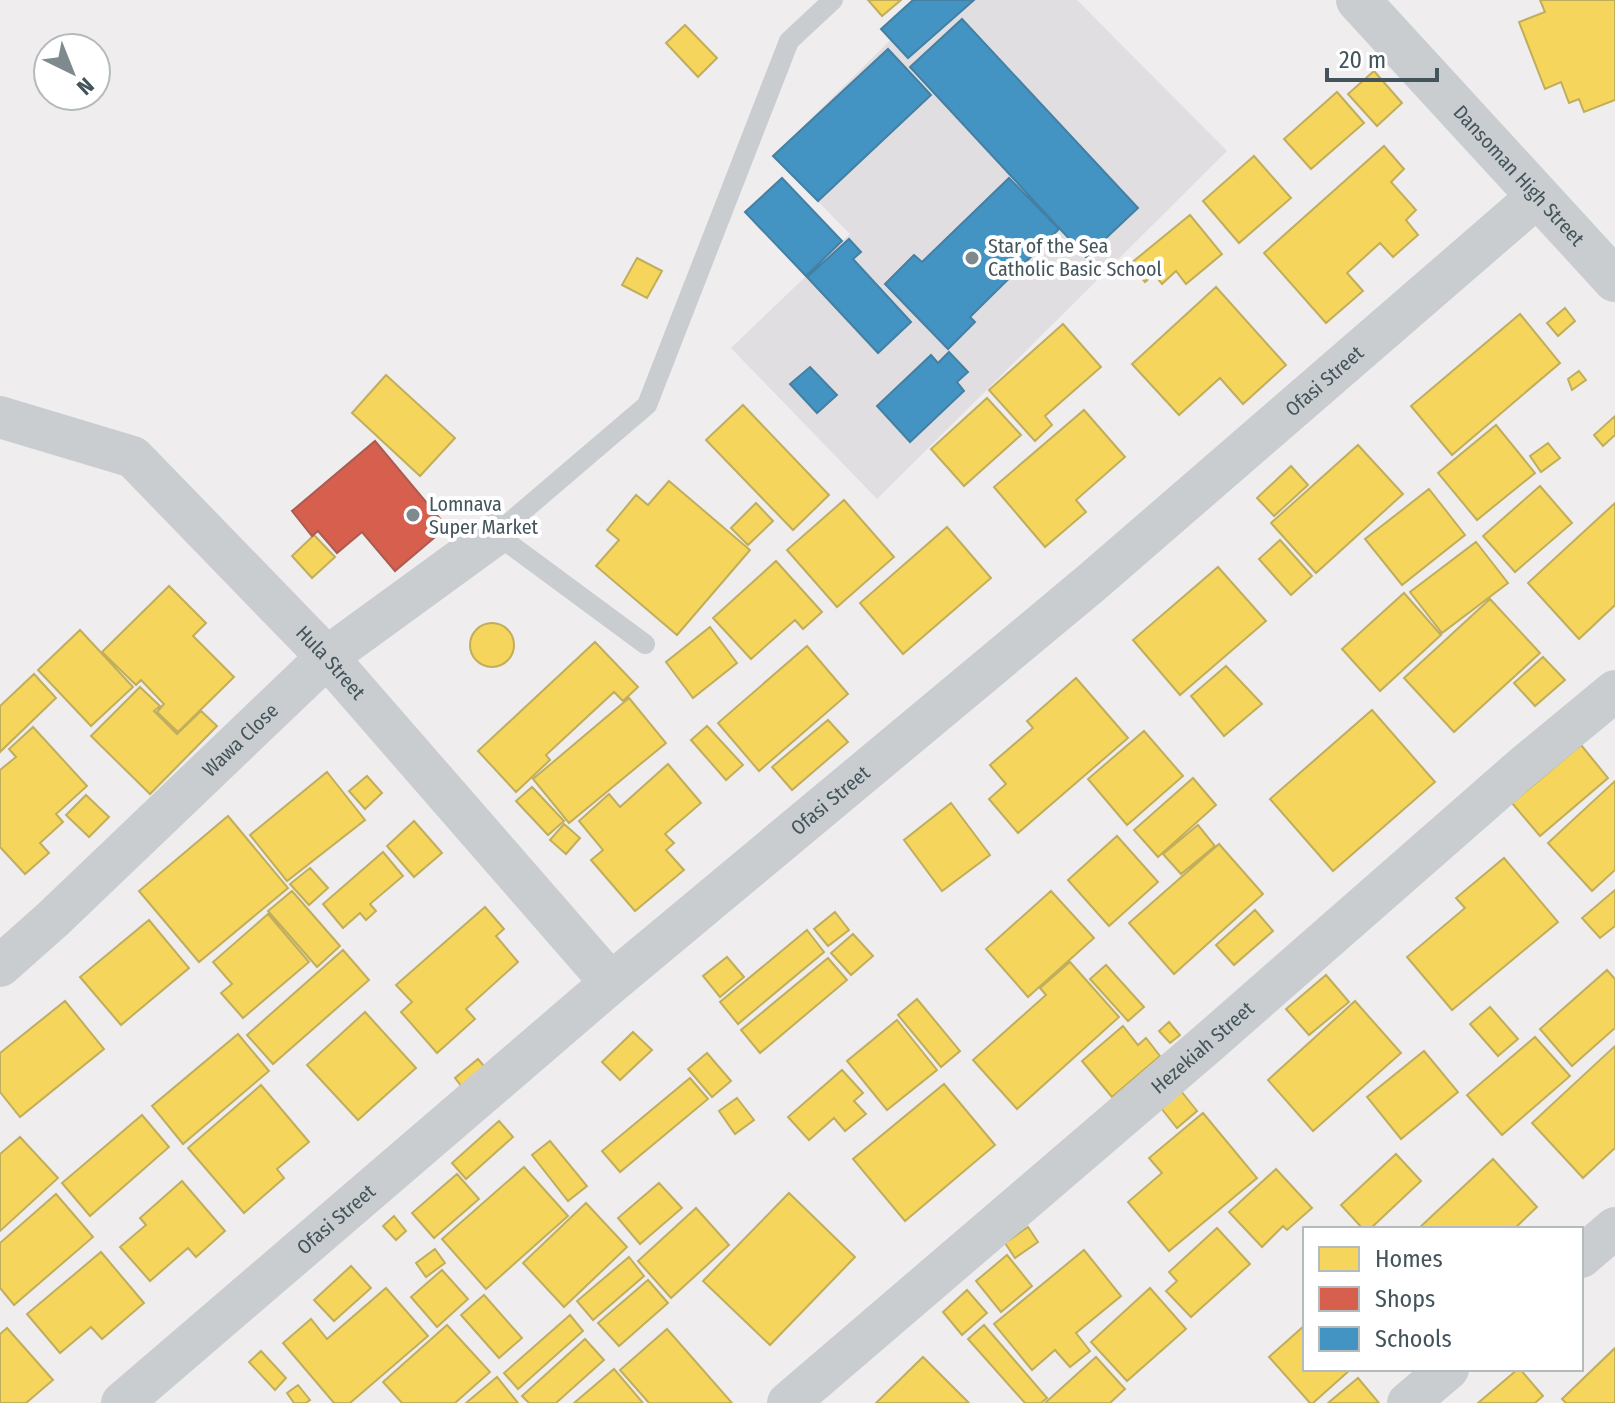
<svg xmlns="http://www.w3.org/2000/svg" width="1615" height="1403" font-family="'Fira Sans Condensed',sans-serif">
<rect width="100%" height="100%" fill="#efedee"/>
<path fill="#e0dee0" d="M931,0H1077L1227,151L877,499L731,348L850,234L773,156Z"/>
<path fill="#f6d55c" stroke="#c0ae5c" stroke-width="2" d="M868,0H901L882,16Z
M1540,0H1615V100L1584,112L1579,99L1569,103L1561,82L1545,89L1519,22L1545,12Z
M685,25L717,58L698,77L666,43Z
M1374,71L1402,103L1377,126L1348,94Z
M1337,92L1364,123L1311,169L1284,139Z
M1384,146L1404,169L1391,182L1416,210L1406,220L1418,235L1393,257L1380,243L1347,273L1363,291L1326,323L1264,253Z
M1254,156L1291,198L1239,243L1203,201Z
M1190,215L1222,254L1186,284L1176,271L1162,284L1154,274L1145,282L1130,264Z
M637,258L662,271L647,298L622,285Z
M1216,287L1286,365L1243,404L1220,378L1179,415L1132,364Z
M1565,308L1575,321L1558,336L1547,323Z
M1520,314L1560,363L1452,455L1411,406Z
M1063,324L1101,367L1045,416L1052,425L1035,441L989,390Z
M1579,371L1586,380L1572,390L1568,379Z
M386,375L455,438L420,476L352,413Z
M987,398L1021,435L964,486L931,449Z
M743,405L829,495L793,530L706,440Z
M1084,410L1125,457L1076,500L1086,512L1045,547L994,487Z
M1615,416V435L1603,446L1594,435Z
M1496,425L1535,473L1477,520L1438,473Z
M1548,443L1560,458L1541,472L1530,456Z
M1358,445L1403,494L1316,573L1271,523Z
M1291,466L1308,485L1274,516L1257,498Z
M669,481L750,550L677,635L596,566L619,540L607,530L636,495L648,505Z
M1540,486L1572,523L1515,572L1483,536Z
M1429,489L1465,535L1402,585L1365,539Z
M844,500L894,557L837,607L787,550Z
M756,503L773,521L748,545L731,528Z
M1615,503V605L1579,639L1528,583Z
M947,527L991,578L903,654L860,603Z
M314,535L335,557L312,578L292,556Z
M1280,540L1312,576L1291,595L1259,559Z
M1476,542L1508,583L1442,633L1410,592Z
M776,561L822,612L803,629L795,620L751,659L713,618Z
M1218,567L1266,621L1180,695L1133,640Z
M169,586L206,623L193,636L234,677L178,732L157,712L164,704L141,680L136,685L102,652Z
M1404,593L1441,635L1380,691L1342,649Z
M1490,599L1540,653L1454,732L1404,678Z
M470 645a22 22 0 1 1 44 0a22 22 0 1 1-44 0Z
M710,627L737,663L693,698L666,662Z
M80,630L133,687L91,726L38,670Z
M595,642L638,687L623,701L614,692L546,755L550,760L516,792L478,751Z
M807,646L848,694L759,771L718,723Z
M1543,657L1565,680L1535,706L1514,683Z
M1226,666L1262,704L1224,736L1191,696Z
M34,674L56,698L0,752V706Z
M1076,678L1128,738L1018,833L989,799L1006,784L990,765L1033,728L1027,721Z
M140,687L160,706L154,711L177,734L201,711L217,726L150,794L91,736Z
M629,698L666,743L569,823L533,779Z
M1372,710L1435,782L1333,871L1270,799Z
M828,720L848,742L792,790L772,767Z
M707,726L743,765L726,780L691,740Z
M33,727L87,786L56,814L63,822L40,843L49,853L25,874L0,847V770L16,757L9,749Z
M1144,731L1183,776L1127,825L1088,779Z
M1581,745L1608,778L1540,836L1512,803Z
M668,764L701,803L665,834L674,843L666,850L684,870L635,911L591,860L603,850L579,821L609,794L620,807Z
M327,772L365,820L287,881L250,835Z
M367,776L382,793L365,809L349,791Z
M1193,778L1216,805L1158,857L1134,830Z
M1615,781V870L1592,891L1548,843Z
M532,787L564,821L548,835L516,801Z
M86,795L109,817L89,837L66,815Z
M951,803L990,855L942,891L904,840Z
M228,816L288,888L199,962L139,891Z
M414,821L442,853L414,877L387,846Z
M564,824L580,838L566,854L550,840Z
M1198,825L1215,846L1181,874L1163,854Z
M1117,836L1158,882L1109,926L1068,880Z
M1219,844L1263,894L1174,974L1129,923Z
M383,852L403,876L370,904L376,911L366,920L360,913L343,928L323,904Z
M1504,858L1558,922L1452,1010L1407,957L1465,908L1456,898Z
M310,868L328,888L309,905L290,884Z
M1615,890V926L1600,938L1582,918Z
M292,891L340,946L317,967L268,911Z
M1051,891L1094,938L1028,997L986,949Z
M485,907L504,929L496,936L518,962L466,1009L475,1019L437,1053L401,1012L412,1002L396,985Z
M1255,910L1273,931L1234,965L1216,945Z
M835,912L849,930L828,946L814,929Z
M268,914L309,962L243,1018L221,993L232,984L213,962Z
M149,920L189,968L121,1025L80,977Z
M807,930L824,952L738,1024L720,1002Z
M853,934L873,956L851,975L831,953Z
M343,950L369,980L273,1064L247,1035Z
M727,957L744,977L720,997L703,976Z
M828,958L847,980L760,1053L741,1030Z
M1070,962L1119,1017L1017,1109L973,1060L1046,995L1040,988Z
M1106,965L1144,1007L1128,1021L1090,979Z
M1607,970L1615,979V1028L1572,1066L1540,1029Z
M1326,975L1349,1002L1309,1035L1286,1009Z
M917,999L960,1051L941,1067L898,1015Z
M65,1001L104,1049L20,1117L0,1092V1053Z
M1355,1001L1401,1053L1313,1131L1268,1080Z
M1490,1007L1518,1039L1498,1056L1470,1024Z
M365,1012L416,1068L358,1120L307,1065Z
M897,1020L937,1070L887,1110L847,1061Z
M1169,1022L1180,1035L1170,1043L1159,1031Z
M1123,1026L1138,1045L1146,1038L1160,1056L1112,1097L1082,1061Z
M633,1032L652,1050L620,1080L602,1062Z
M238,1034L269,1071L183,1144L152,1106Z
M1535,1037L1570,1076L1502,1135L1467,1095Z
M1615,1046V1148L1583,1178L1532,1123Z
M1424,1051L1458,1092L1401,1139L1367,1097Z
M707,1053L731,1081L712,1097L688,1069Z
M478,1059L490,1073L466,1092L455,1078Z
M842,1070L863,1093L854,1101L866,1114L845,1131L834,1118L809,1140L788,1117Z
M690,1078L708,1099L620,1172L602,1151Z
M944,1084L995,1145L905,1221L853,1159Z
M261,1085L309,1142L277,1169L284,1178L244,1213L188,1148Z
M1181,1091L1197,1111L1177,1128L1161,1108Z
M737,1098L754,1120L735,1134L719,1111Z
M1203,1113L1257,1178L1169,1251L1128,1202L1162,1173L1149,1158Z
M142,1115L169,1147L90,1216L62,1183Z
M499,1121L513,1137L466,1179L452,1163Z
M20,1137L58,1178L0,1231V1154Z
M550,1141L587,1186L568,1201L532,1155Z
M1396,1154L1421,1181L1370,1229H1363L1341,1205Z
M1493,1159L1537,1207L1514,1229H1418Z
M524,1167L568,1216L486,1289L442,1239Z
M1276,1169L1312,1208L1287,1230L1283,1226L1262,1247L1229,1212Z
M457,1174L479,1199L434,1238L412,1213Z
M182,1181L225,1231L196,1257L188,1248L150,1281L120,1247L146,1225L140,1218Z
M659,1183L682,1208L640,1244L618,1218Z
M789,1193L855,1257L770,1345L703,1281Z
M56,1194L93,1237L14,1305L0,1288V1243Z
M586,1203L627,1247L564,1307L523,1263Z
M696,1208L729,1245L671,1298L638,1261Z
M394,1216L406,1231L396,1240L383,1226Z
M1028,1227L1038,1242L1015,1258L1005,1243Z
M1217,1228L1250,1264L1191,1317L1166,1291L1177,1281L1169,1272Z
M435,1249L445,1263L426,1277L416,1263Z
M1084,1250L1121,1296L1076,1333L1090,1351L1070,1367L1055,1350L1032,1370L994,1324Z
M101,1252L144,1303L102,1339L91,1327L60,1353L27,1314Z
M1007,1255L1032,1286L1001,1312L976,1281Z
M629,1257L644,1276L593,1320L577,1301Z
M351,1266L371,1288L334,1321L314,1300Z
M442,1270L468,1299L437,1327L411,1297Z
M648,1280L668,1303L619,1346L598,1323Z
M386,1288L428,1336L350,1403H334L283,1343L311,1319L327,1339Z
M1150,1288L1186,1329L1127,1381L1091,1342Z
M967,1290L987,1313L962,1335L943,1312Z
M484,1295L522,1338L499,1358L461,1315Z
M570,1315L583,1331L518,1389L504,1373Z
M447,1325L490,1372L455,1403H402L383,1382Z
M984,1325L1047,1398L1041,1403H1025L968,1339Z
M1305,1325V1369H1351L1313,1403H1310L1269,1357Z
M7,1328L53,1380L26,1403H0V1334Z
M667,1329L732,1403H649L620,1370Z
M585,1339L604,1360L556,1403H529L522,1396Z
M1615,1348V1403H1566L1562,1399Z
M261,1351L286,1378L275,1390L249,1362Z
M923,1357L969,1403H876Z
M1096,1357L1125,1389L1110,1403H1045Z
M614,1369L643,1403H574Z
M1518,1369H1520L1543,1396L1535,1403H1478Z
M497,1377L518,1403H466Z
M1358,1378L1379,1403H1328Z
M298,1385L310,1400L306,1403H294L287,1393Z"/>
<path fill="#d6604d" stroke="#aa5c51" stroke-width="2" d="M375,441L447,527L395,571L362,532L337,553L318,531L312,536L292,511Z"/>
<path fill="#4393c3" stroke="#4380a4" stroke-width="2" d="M913,0H974L908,58L881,29Z
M962,19L1138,208L1086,257L910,67Z
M888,49L931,95L818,201L773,156Z
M782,178L842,241L806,276L745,212Z
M1009,178L1059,229L970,317L975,322L948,349L885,284L914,255L922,262Z
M849,239L861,252L853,259L911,322L878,353L807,277Z
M949,352L968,372L957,382L964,391L910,442L877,406L931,355L938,363Z
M810,367L837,395L817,413L790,384Z"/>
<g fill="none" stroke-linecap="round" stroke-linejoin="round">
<path stroke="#c9cdcf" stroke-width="20" d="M645,644L496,534L647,405L789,41L833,0"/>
<g stroke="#c9cdcf" stroke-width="42">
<path id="s1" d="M0,417L133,457L327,657L611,983"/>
<path id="s2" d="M0,966L53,919L327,657L496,534"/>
<path d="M1581,1257L1615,1228"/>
<path id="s3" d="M122,1403L611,983L1091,583L1538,196"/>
<path id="s4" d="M788,1403L1208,1043L1523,767L1615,691"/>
<path d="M1408,1403L1448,1369"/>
</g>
<path stroke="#c9cdcf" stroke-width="44" id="s5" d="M1358,0L1615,280"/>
</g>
<g fill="#7f8a8e" stroke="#fff" stroke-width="3">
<circle cx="972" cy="258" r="8"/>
<circle cx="413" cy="515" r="8"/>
</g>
<g text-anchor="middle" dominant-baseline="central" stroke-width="8" stroke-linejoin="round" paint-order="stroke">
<g font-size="20" fill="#43545b" stroke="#fff">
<text stroke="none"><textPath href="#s5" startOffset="238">Dansoman High Street</textPath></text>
<text stroke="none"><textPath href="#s3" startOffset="1578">Ofasi Street</textPath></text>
<text stroke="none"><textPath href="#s1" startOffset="424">Hula Street</textPath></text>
<text stroke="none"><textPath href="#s2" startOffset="330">Wawa Close</textPath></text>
<text stroke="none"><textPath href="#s3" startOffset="930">Ofasi Street</textPath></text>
<text stroke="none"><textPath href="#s4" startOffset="546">Hezekiah Street</textPath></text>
<text stroke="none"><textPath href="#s3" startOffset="282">Ofasi Street</textPath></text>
</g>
<g font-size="20" fill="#43545b" stroke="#fff" text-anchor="start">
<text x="988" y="246">Star of the Sea<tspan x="988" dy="23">Catholic Basic School</tspan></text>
<text x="429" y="504">Lomnava<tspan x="429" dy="23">Super Market</tspan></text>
</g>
</g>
<rect x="1303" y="1227" width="280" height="144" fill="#ffffff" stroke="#b4bbbd" stroke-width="2"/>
<rect x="1319" y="1247" width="40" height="24" fill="#f6d55c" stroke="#b4bbbd" stroke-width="2"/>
<text x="1375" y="1267" font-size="24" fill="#43545b">Homes</text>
<rect x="1319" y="1287" width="40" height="24" fill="#d6604d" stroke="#b4bbbd" stroke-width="2"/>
<text x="1375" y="1307" font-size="24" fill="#43545b">Shops</text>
<rect x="1319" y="1327" width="40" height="24" fill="#4393c3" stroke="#b4bbbd" stroke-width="2"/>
<text x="1375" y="1347" font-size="24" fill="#43545b">Schools</text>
<g transform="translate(72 72) rotate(137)"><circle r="38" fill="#ffffff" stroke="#b4bbbd" stroke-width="2"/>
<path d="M0-6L14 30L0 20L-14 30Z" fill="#7f8a8e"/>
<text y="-12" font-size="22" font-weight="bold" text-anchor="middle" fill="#43545b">N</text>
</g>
<path d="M1327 68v12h110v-12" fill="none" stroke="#43545b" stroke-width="4"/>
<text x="1339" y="68" font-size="24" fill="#43545b" stroke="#ffffff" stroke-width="6" paint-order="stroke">20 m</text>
</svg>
